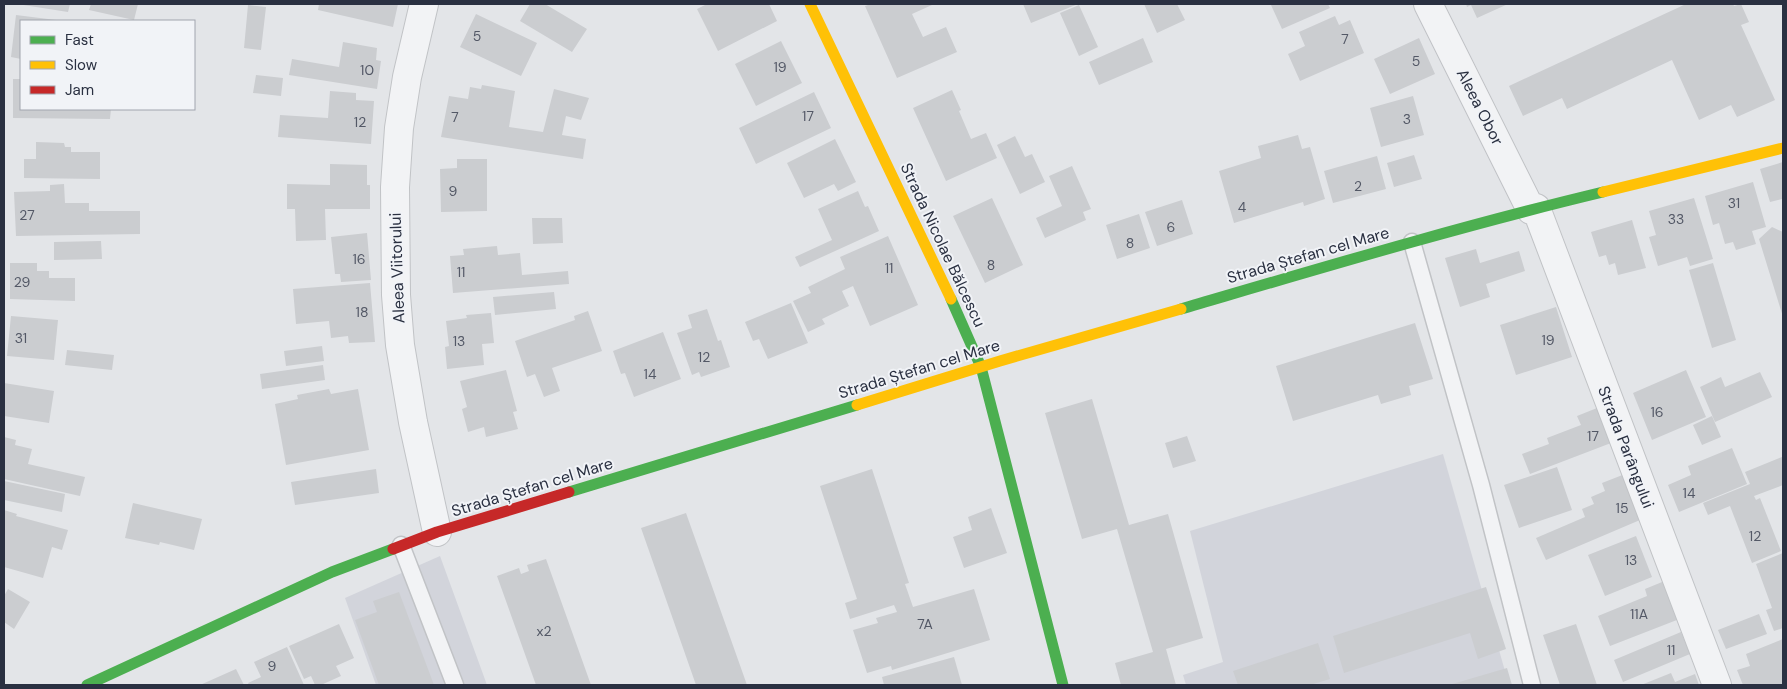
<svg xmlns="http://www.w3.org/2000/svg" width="1787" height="689" font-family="'DM Sans',sans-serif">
<rect width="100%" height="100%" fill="#e3e5e8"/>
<path fill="#d2d4db" d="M1443,454L1509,685H1186L1183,675L1223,662L1190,531Z
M440,556L487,685H376L345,598Z"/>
<path fill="#cbcdd0" d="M17,4H70L68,12Z
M91,4H138L134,20L89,10Z
M319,4H398L393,27L318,10Z
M530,4H545L587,29L572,52L520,21Z
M707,4H769L777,21L718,51L697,9Z
M871,4H931L932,5L912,14L923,37L946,27L957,52L897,78L865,6Z
M1023,4H1078L1031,23Z
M1144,4H1177L1185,20L1157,33Z
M1273,4H1328L1330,8L1282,29L1271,5Z
M1466,4H1508L1477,18L1471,5L1467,7Z
M1686,4H1733L1734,6L1741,4L1749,22L1741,25L1775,100L1737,117L1731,105L1699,120L1672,60L1567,109L1562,98L1523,116L1509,86Z
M248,5L266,7L261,50L244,48Z
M1079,5L1098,47L1079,56L1060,13Z
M476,14L537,43L521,76L460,47Z
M16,15L56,20L21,21V59L11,57Z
M1335,16L1339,25L1350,20L1364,53L1300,81L1288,54L1305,46L1299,32Z
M1143,38L1153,62L1099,85L1089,62Z
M1419,38L1435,74L1390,94L1374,59Z
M781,41L802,83L756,106L735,64Z
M343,42L377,48L376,60L381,61L377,89L289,75L292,59L339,67Z
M256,75L283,78L281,96L253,93Z
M13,79H21V109H111L110,119L13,118Z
M482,85L515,91L509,127L543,132L554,89L589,98L581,120L566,116L562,135L586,139L583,159L441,137L449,96L468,99L470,87L481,89Z
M952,90L961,110L959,111L971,139L986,133L997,158L946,181L913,108Z
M330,91L356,93V100L374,101L371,144L278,137L280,115L328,118Z
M814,92L831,128L756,164L739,128Z
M1413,96L1424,135L1381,147L1370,108Z
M1298,135L1302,149L1310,147L1325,199L1304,206L1303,202L1234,223L1219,171L1261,158L1258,146Z
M1015,136L1025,157L1032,154L1045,182L1020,194L997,145Z
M835,139L856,182L838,191L834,184L804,198L787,163Z
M36,142L64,143L65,147H71V152H100V179L24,178V159H36Z
M1414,155L1422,179L1394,187L1387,163Z
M1377,156L1386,189L1333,203L1324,171Z
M457,159H487V211L441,212L440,169L457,168Z
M1783,162V203L1782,199L1770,202L1760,169Z
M330,164L367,165V185H370V209H325L326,240L296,241L295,209H287V184L330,185Z
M1072,166L1091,209L1083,212L1086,220L1045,238L1036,218L1062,206L1049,176Z
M1753,182L1766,227L1752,231L1756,244L1736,250L1733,242L1725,244L1719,223L1713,225L1705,196Z
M64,184L65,203H89V211H140V234L16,236L14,192L50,191V185Z
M858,191L865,207L868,206L879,231L800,267L795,257L832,240L818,209Z
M992,198L1023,265L985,283L953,216Z
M1694,198L1713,259L1690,266L1687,257L1658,266L1649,237L1656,235L1649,211Z
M1182,200L1193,234L1157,246L1145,212Z
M1139,214L1150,248L1117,259L1106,225Z
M532,218H562L563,243L533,244Z
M1632,220L1646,268L1618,275L1615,263L1609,265L1606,255L1599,257L1591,232Z
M1772,227L1783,232V317L1759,239Z
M367,233L371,280L341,282L340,274H335L331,237Z
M888,236L918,305L870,326L853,286L842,291L849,306L822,319L825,324L808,332L793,301L811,293L808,287L845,269L840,257Z
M101,241L102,259L54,260V242Z
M497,246L498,255L520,253L522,275L568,271L569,284L453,293L450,256L464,255L463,249Z
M1476,249L1480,263L1519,251L1525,271L1486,284L1490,297L1460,307L1445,258Z
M10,263H37V271H49V278H75V301L10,299Z
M1713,263L1736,340L1712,348L1689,270Z
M370,283L375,342L349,343L348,336L331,338L329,321L296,324L293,289Z
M554,292L556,309L495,315L493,297Z
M791,303L808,343L768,359L759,339L753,341L745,322Z
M1556,307L1572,357L1516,375L1500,325Z
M707,309L718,341L721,340L730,367L701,377L699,372L692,375L677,333L692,328L688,315Z
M588,311L602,351L552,368L560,391L544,397L535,374L527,377L515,341L575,320L574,316Z
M491,313L494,343L482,344L484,365L447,369L445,347L449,346L446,321L467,318L466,315Z
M11,316L58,320L54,360L7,356Z
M1415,323L1433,379L1409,386L1411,395L1381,404L1378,395L1293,421L1276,366Z
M663,332L681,379L634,397L625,373L621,374L613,351Z
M322,346L324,361L286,366L284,351Z
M67,350L114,355L112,370L65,365Z
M323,365L325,380L262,389L260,374Z
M506,370L517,411L513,412L518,429L486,437L484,427L468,432L462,409L467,407L460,381Z
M1686,370L1706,417L1652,440L1633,393Z
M1760,372L1772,397L1715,422L1700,387L1721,377L1725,387Z
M4,383L54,391L49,423L4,416Z
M329,389L331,394L358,389L369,450L286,465L275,404L298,399L297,395Z
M1092,399L1129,525L1168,514L1203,638L1166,649L1176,685H1121L1115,663L1153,652L1117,529L1082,539L1045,413Z
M1597,408L1611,443L1530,474L1522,454L1549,444L1547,438L1581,425L1577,416Z
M1712,416L1721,437L1702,445L1693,425Z
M1187,436L1196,461L1173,468L1165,443Z
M4,437L16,440L15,445L32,449L28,464L85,477L80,496L4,479Z
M1732,448L1747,484L1679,512L1668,485L1691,475L1688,466Z
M1782,457L1783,485L1754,496L1756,500L1760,498L1781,551L1752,563L1730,506L1708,515L1703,503L1750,484L1745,472Z
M1557,467L1572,510L1519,528L1504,485Z
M376,469L379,493L295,505L291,482Z
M872,469L909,583L905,584L913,607L974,589L990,640L892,670L891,666L867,673L853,630L878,623L876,618L897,612L894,605L850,619L845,603L857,599L820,486Z
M1625,474L1633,495L1630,496L1640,520L1546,560L1536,538L1585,517L1582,509L1594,504L1591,497L1605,491L1602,483Z
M4,481L65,494L62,512L4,500Z
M133,503L202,519L194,550L160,542L159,545L125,538Z
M991,508L1007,553L964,568L953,537L972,530L968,517Z
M4,510L17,514L16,516L68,530L62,550L52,547L43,578L4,567Z
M686,513L747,685H696L641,528Z
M1636,536L1652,577L1605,596L1588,555Z
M1783,553V628L1774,631L1766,610L1772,608L1756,564Z
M546,559L591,685H536L497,576L519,568L521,574L529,571L527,565Z
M1667,580L1682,618L1610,646L1598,616L1647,596L1645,589Z
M1486,587L1506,649L1478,659L1470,633L1344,673L1333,636Z
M8,589L30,602L14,629L4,622V596Z
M399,592L434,685H379L355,620L377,612L373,601Z
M1759,614L1767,634L1726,649L1718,630Z
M339,624L354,658L336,666L341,676L321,685H315L311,676L304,679L289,646Z
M1576,624L1597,685H1560L1543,635Z
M1681,632L1690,654L1623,682L1614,660Z
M1783,639V685H1743L1737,670L1750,666L1746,654Z
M1318,643L1330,679L1310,685H1238L1233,671Z
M287,647L304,685H249L248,683L261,677L254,662Z
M954,657L962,685H884L882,677Z
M1507,668L1512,685H1449Z
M236,669L244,685H200Z
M1671,673L1675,682L1695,674L1699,685H1641Z"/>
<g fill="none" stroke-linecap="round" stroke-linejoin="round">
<g stroke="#c1c3c6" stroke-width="19">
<path id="lane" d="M1412,242L1481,485L1532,685
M401,545L455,685"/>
</g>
<g stroke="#c1c3c6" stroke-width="30">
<path id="street" d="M424,4L407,77L399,128L395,187L396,295L400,345L413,422L437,532
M1428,4L1531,210
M1536,208L1717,685"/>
</g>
<use href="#lane" stroke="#f2f3f5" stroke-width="16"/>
<use href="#street" stroke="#f2f3f5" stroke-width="28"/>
<path stroke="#4caf50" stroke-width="11" d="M951,299L981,367L1063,685
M1181,309C1321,268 1461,226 1603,192
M569,492L857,405
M87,685L332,572L393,549"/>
<path stroke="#ffc107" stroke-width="11" d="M810,4L951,299
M1603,192L1783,148
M857,405L1000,361L1181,309"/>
<path stroke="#c62828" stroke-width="11" d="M393,549L437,532L569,492"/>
</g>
<g text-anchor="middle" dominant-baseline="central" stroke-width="4" stroke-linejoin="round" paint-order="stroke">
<g font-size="14" fill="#535866">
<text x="477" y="36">5</text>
<text x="1345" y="39">7</text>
<text x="1416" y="61">5</text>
<text x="780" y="67">19</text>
<text x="367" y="70">10</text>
<text x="808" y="116">17</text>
<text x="455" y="117">7</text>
<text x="1407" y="119">3</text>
<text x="360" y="122">12</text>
<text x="1358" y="186">2</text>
<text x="453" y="191">9</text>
<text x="1734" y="203">31</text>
<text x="1242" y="207">4</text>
<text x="27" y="215">27</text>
<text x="1676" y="219">33</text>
<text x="1171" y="227">6</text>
<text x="1130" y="243">8</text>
<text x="359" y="259">16</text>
<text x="991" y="265">8</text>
<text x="889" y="268">11</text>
<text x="461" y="272">11</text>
<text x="22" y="282">29</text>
<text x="362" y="312">18</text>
<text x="21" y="338">31</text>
<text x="1548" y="340">19</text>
<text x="459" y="341">13</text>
<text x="704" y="357">12</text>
<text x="650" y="374">14</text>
<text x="1657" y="412">16</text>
<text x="1593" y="436">17</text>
<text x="1689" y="493">14</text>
<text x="1622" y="508">15</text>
<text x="1755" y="536">12</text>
<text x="1631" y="560">13</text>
<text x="1639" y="614">11A</text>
<text x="925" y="624">7A</text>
<text x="544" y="631">x2</text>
<text x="1671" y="650">11</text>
<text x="272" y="666">9</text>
</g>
<g font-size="16" fill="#2a3041" stroke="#f1f3f7">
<text transform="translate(1480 107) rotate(63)">Aleea Obor</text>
<text transform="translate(943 245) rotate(65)">Strada Nicolae Bălcescu</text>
<text transform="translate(1308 255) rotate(-16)">Strada Ștefan cel Mare</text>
<text transform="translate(397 268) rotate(-92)">Aleea Viitorului</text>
<text transform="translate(919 369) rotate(-17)">Strada Ștefan cel Mare</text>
<text transform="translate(1626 447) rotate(69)">Strada Parângului</text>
<text transform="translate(532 487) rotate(-17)">Strada Ștefan cel Mare</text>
</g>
</g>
<rect width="1787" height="689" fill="none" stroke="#2a3041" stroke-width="10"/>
<rect x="20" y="20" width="175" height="90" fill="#f1f3f7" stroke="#a1a5ae"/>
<rect x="30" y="36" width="25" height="8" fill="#4caf50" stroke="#a1a5ae"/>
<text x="65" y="45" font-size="15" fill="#2a3041">Fast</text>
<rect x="30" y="61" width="25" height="8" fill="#ffc107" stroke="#a1a5ae"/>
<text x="65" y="70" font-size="15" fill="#2a3041">Slow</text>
<rect x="30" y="86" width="25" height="8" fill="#c62828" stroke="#a1a5ae"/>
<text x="65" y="95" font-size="15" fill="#2a3041">Jam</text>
</svg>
